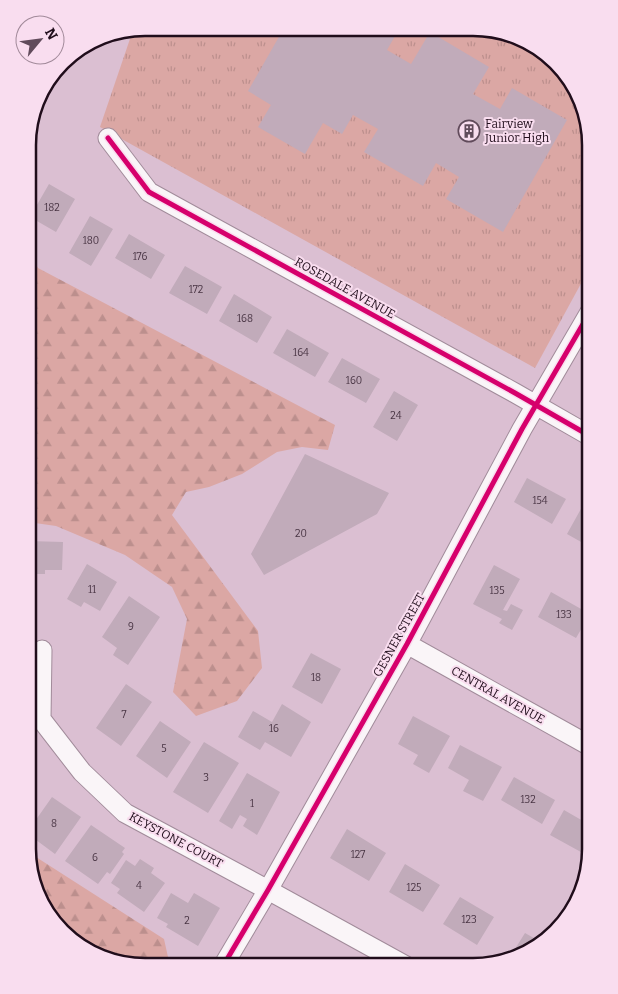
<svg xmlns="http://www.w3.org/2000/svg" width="618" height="994" font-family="Bitter,serif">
<defs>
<pattern id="grass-tufts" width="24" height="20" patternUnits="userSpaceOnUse" patternTransform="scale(1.25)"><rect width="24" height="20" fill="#dba7a4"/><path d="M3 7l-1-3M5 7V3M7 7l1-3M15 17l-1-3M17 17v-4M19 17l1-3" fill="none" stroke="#bc8f8d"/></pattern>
<pattern id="forest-firs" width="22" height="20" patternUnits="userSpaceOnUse" patternTransform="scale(1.25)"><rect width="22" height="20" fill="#dba7a4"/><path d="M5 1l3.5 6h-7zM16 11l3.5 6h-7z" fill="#bc8f8d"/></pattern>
</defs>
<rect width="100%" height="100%" fill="#dbbfd2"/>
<path fill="url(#grass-tufts)" d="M145,28L495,30L550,57L582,101L590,145V267L535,368L100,127L133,30Z"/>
<path fill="url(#forest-firs)" d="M28,250L38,268L335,425L328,450L302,447L277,452L242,474L209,487L186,492L172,515L258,631L262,668L237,701L196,716L173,692L187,619L172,587L125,555L56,526L28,522Z
M28,850L36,857L164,939L170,966L130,965L73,942L36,893Z"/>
<path fill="#c1abba" d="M284,28L399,29L387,50L411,64L430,32L489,67L473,94L500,109L512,88L567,120L503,232L446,199L459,177L436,163L423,186L364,152L378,129L353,115L342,134L323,123L305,154L258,127L271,105L248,91Z
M49,184L75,199L56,232L30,217Z
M90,216L113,229L91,266L69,253Z
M129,234L165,255L151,279L115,258Z
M185,266L222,287L207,314L169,293Z
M234,294L272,317L257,343L219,321Z
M287,329L329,353L315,377L273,353Z
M342,358L380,379L366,403L328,382Z
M394,391L418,405L397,441L373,427Z
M305,454L389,493L377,514L264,575L251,554Z
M527,478L566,499L552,524L514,502Z
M582,507L590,512V547L567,534Z
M28,541L63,542L62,570H45V574H28Z
M87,564L117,582L100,611L84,602L81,607L67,599Z
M494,565L520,579L503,610L507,611L511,604L523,610L512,630L499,623L502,619L473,604Z
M551,592L590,614L576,638L538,617Z
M129,596L160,617L128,665L113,655L117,648L102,637Z
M590,640V660L582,655Z
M311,653L341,669L322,704L292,687Z
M126,684L152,702L121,746L96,728Z
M282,704L311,722L291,757L265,742L260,750L238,737L253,711L272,722Z
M413,716L450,736L429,773L413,764L418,755L398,744Z
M160,721L191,742L167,778L136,756Z
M204,742L239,763L208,813L173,792Z
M460,745L502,767L483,801L463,791L469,780L448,768Z
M247,773L280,792L257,835L243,826L247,819L240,815L232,829L219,821Z
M514,777L555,800L542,824L501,800Z
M52,797L81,817L55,854L28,834V831Z
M564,810L590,825V857L550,835Z
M91,825L125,848L122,852L124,854L110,874L107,872L98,884L65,861Z
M347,829L386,853L369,881L330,858Z
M140,859L154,868L151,873L165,883L144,912L117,893L120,889L111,883L126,860L135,866Z
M405,864L440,885L423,912L389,892Z
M171,893L188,903L194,893L220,908L198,946L166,927L168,924L157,918Z
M460,897L494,917L477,945L443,924Z
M525,933L539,941L517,958H513L510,957Z"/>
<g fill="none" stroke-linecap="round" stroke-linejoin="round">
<g stroke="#a18b9a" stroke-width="21">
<path id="minor" d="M108,138L149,192L515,393L590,436
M407,644L590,746
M42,650L41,719L82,772L125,813L268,890L406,966
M223,966L268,890L407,644L522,429L590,312"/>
</g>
<use href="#minor" stroke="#faf5f8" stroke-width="19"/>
<g stroke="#f9ddef" stroke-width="8">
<path id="cycleway" d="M108,138L149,192L515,393L590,436
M223,966L268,890L407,644L522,429L590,312"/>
</g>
<use href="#cycleway" stroke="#d6006c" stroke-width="5"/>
</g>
<defs>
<g id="building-ring" transform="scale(1.125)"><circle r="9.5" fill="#f9ddef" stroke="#614b5b" stroke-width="1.5"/><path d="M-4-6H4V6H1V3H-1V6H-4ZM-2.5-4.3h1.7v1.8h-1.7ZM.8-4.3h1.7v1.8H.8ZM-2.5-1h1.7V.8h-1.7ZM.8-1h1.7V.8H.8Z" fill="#614b5b"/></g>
</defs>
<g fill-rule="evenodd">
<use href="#building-ring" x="469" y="131"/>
</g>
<g text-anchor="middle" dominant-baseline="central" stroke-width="4" stroke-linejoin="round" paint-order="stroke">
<g font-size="10" fill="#483443">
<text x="52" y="208">182</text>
<text x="91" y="241">180</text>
<text x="140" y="257">176</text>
<text x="196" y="290">172</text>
<text x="245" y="319">168</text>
<text x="301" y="353">164</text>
<text x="354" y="381">160</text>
<text x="396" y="416">24</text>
<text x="540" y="501">154</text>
<text x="301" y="534">20</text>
<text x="92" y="590">11</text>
<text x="497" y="591">135</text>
<text x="564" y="615">133</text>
<text x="131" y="627">9</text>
<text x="316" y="678">18</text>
<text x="124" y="715">7</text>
<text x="274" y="729">16</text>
<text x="164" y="749">5</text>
<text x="206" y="778">3</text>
<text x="528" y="800">132</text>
<text x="252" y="804">1</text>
<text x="54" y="824">8</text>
<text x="358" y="855">127</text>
<text x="95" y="858">6</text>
<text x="139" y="886">4</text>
<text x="414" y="888">125</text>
<text x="469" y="920">123</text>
<text x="187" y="921">2</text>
</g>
<g font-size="12" fill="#200d1b" stroke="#f9ddef" text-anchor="start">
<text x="485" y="124">Fairview<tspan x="485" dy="14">Junior High</tspan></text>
</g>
<g font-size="12" fill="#200d1b" stroke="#f9ddef">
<text transform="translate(345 288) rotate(29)">ROSEDALE AVENUE</text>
<text transform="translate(399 635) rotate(-61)">GESNER STREET</text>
<text transform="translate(498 695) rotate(29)">CENTRAL AVENUE</text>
<text transform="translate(176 840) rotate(28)">KEYSTONE COURT</text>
</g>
</g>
<path d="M0 0H618V994H0ZM145 36H473A109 109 0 0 1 582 145V849A109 109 0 0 1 473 958H145A109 109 0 0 1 36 849V145A109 109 0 0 1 145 36Z" fill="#f9ddef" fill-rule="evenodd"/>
<path fill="none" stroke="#200d1b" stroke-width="2.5" d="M145 36H473A109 109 0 0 1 582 145V849A109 109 0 0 1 473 958H145A109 109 0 0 1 36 849V145A109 109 0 0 1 145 36Z"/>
<g transform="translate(40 40) rotate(61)"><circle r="24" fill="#f9ddef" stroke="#a28a9a"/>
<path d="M0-4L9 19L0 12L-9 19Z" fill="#614b5b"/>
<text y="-8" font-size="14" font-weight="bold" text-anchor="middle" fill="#200d1b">N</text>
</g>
</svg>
